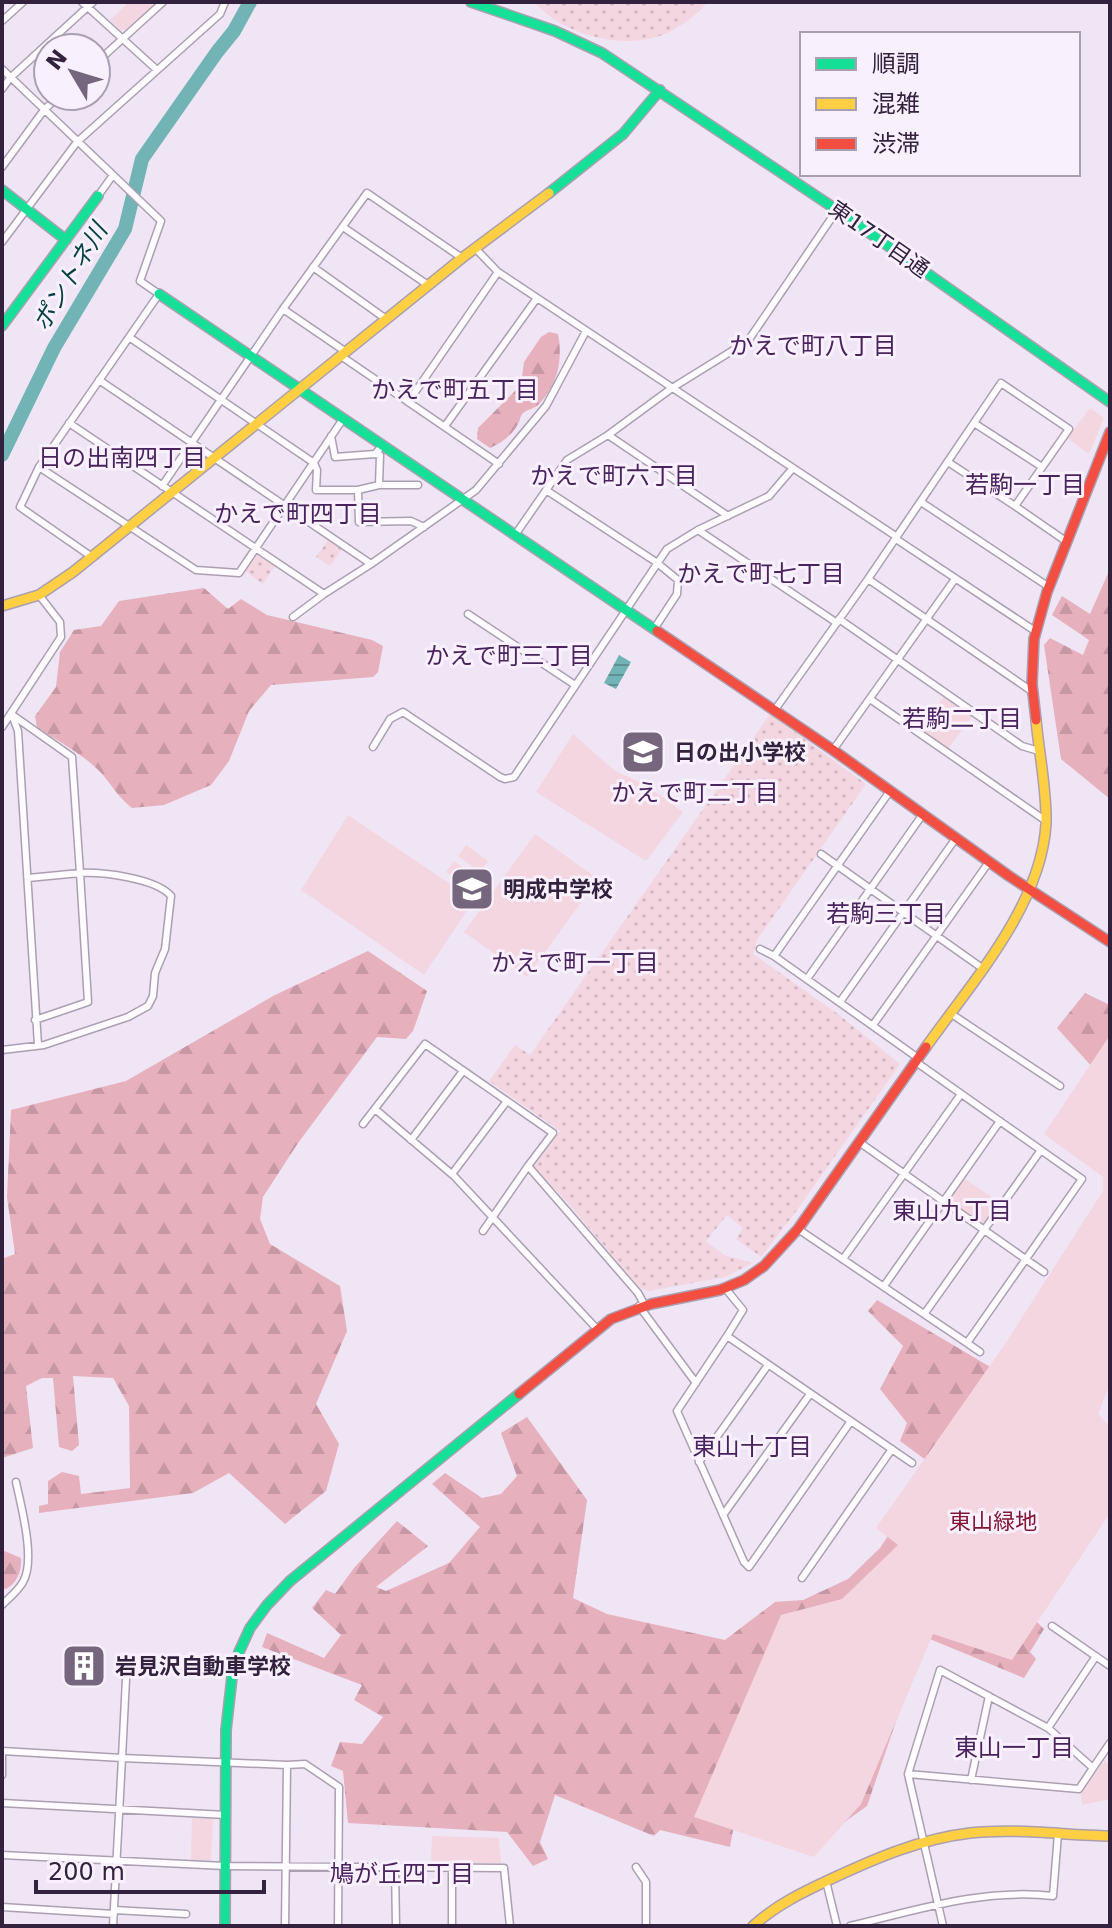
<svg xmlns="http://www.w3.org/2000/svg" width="1112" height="1928" font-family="'DejaVu Sans','Noto Sans JP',sans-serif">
<defs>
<pattern id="grass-dots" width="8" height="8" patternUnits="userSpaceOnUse" patternTransform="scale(2)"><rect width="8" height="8" fill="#f4d6e0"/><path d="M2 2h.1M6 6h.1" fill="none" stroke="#d2b7c1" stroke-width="1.8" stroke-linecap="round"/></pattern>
<pattern id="forest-firs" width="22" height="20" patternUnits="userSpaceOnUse" patternTransform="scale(2)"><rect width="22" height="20" fill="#e7b0bd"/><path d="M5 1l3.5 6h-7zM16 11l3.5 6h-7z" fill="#c797a3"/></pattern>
<pattern id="water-rules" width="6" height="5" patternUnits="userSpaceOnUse" patternTransform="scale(2)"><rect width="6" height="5" fill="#72b3b5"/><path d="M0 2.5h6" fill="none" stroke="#5e9194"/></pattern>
</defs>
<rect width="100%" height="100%" fill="#efe5f5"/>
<path fill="url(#grass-dots)" d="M534,2H708C694,17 677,31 656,37C617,49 561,33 534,2Z
M329,539L342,549L330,566L316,557Z
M257,555L275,566L263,584L245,571Z
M770,714L866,784L757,940L753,954L838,1014L900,1064L797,1210L761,1257L736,1239L743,1228L727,1215L706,1241L724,1255L753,1263L725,1277L649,1291L640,1288L567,1202L534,1167L560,1131L489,1081L515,1045L530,1055Z"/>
<path fill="url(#forest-firs)" d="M549,332L558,334C563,360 558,384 539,404C534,409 528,409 523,413C520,416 520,421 518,424C511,436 502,443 490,448L477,439L478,428L521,385L524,362L541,337Z
M1110,569V799L1061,759L1044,645L1050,638L1083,655L1089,640L1052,615L1062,596L1090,614Z
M204,588L228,609L241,599L267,615L372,640L383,646L378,672L373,677L271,685L249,711L229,761L211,785L164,805L132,808C119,798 113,787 103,775C85,755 59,742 37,727L35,716L56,687L60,652L74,630L101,626L119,601Z
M368,951L427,991L413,1031L406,1039L377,1037L298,1143L263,1197L260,1219L270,1244L340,1286L347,1331L316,1404L339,1444L326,1491L285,1524L229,1473L193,1493L39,1513V1506L48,1504V1481L62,1472L79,1476L81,1494L130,1488L129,1406L113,1378L73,1376L79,1445L72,1451L59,1447L53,1378H42L26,1386L33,1448L2,1458V1259L15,1254L7,1197L11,1110L126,1081L275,995Z
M1085,993L1110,1005V1176L1103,1079L1057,1028Z
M877,1300L992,1368L1035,1620L1044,1629L1030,1652L1036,1659L1024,1678L925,1637L867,1806L807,1849L745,1766L730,1847L660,1830L654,1836L555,1795L540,1842L548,1859L533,1866L507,1832L348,1823L343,1771L331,1766L340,1742L362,1744L383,1717L354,1700L362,1685L262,1647L267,1633L324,1658L341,1635L312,1608L326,1590L335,1594L354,1568L397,1521L428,1546L376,1587L386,1591L449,1563L480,1527L432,1484L445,1473L482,1498L501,1494L517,1476L501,1433L527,1417L587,1500L573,1598L607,1614L725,1640L775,1602L803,1600L848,1579L880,1548L934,1466L900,1441L907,1423L880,1389L903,1346L868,1311Z
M2,1550L21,1558C22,1571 17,1583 6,1589L2,1588Z"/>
<path fill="#f4d6e0" d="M129,2H150L153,5L125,30H121L110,20Z
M1090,408L1104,418L1089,454L1067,438Z
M946,694L974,714L947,750L919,731Z
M573,734L615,771L644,784L683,812L646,861L536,792Z
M348,815L474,900L424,975L301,890Z
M535,834L598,879L527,977L464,932Z
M466,845L488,861L480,872L458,856Z
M454,861L476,877L468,888L446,872Z
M1110,1035V1384L1098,1414L1110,1427V1513L1012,1660L933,1634L861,1804L814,1857L694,1817L781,1615L842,1599L898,1545L876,1528L1005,1344L1103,1191V1177L1044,1134Z
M965,1179L999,1202L985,1223H981L951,1202V1198Z
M1105,1760L1110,1767V1799L1082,1805L1081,1794Z
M192,1818L213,1819L211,1860H191Z
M432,1836L499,1838L501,1863H431Z"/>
<path fill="url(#water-rules)" d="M619,655L631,662L616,689L604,683Z"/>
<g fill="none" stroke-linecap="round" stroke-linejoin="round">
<path stroke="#72b3b5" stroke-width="14" d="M2,455L54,348L125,229L142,159L217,52L234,31L250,2"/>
<g stroke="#ab9fb2" stroke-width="9">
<path id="street" d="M82,2L157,70
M2,21L23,2
M96,63L163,2
M2,69L113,175L98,196
M2,89L10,78L93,2
M2,167L44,110L59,96
M343,227L428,285
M2,242L77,142L220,14L225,2
M475,248L498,272L897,537
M313,267L386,319
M283,309L346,352
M129,337L314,463L317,470L316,490H358L359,522L411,521L424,527
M341,356L499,464
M409,401L498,272
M69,423L324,594L371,564L99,380
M974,423L1042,467
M445,426L537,298
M608,435L728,516
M331,436L335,457L375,454L382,446
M375,454L380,455L379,485H418
M948,462L1015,506
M39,467L196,570L239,573L343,419
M162,486L283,309L367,193L462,258
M358,490L379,485
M546,490L656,562L678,580L677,594L654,629
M921,502L1049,587
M698,530L837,623
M515,535L567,460L608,435L672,388L748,341L837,210
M896,539L1035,631
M92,557L20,507L39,467L159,294L140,281L161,221L113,175
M371,564L476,490L546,406L586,331
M868,579L1033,692
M468,614L575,685
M293,617L324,594
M839,619L1022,746L1039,751
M870,699L1046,821
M774,711L868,579L1001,383L1069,429L1015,506L1067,542
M12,715L18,731L38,1045
M2,727L61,637L60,622L39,595
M373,747L390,719L403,712L500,777L505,779L514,777L667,549L698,530L769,496L793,468
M833,750L955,579
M890,791L774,956L918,1058
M821,854L982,968
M28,878L80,873L88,1002L35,1020
M760,949L774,956
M807,979L923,814
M840,1002L956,838
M950,1013L1060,1086
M873,1025L989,862
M2,1050L44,1045L128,1017L148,1006L153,996L155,973L165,949L171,896C156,878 102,872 80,873L72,757L11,714
M375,1109L454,1176L597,1329
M363,1124L425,1044L553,1133L528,1166L638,1293L644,1304
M411,1140L463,1071
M859,1142L1044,1272
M452,1174L507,1101
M798,1229L967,1343L1082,1179L916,1062
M483,1231L528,1166
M843,1259L961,1094
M884,1286L1000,1121
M725,1288L743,1310L727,1336L912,1463
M639,1306L696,1383
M925,1313L1041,1150
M727,1336L677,1411L744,1562L749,1567L851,1421
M967,1343L980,1352
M699,1462L768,1365
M723,1515L810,1394
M802,1578L892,1449
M2,1605C9,1598 18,1591 23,1582C36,1560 21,1506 16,1482
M1052,1626L1110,1666
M127,1659L122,1758L287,1765L285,1926
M1048,1728L1096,1656
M2,1751L122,1758L113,1926
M287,1765L305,1764L339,1787L338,1926
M1093,1768L1110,1743
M908,1774L1079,1789L1093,1768L1048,1728L940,1670L908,1774L943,1926
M2,1775V1751
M971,1780L989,1696
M2,1803L226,1815
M2,1855L225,1866L504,1868L510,1926
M395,1867L396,1926
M452,1867V1926
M636,1867L646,1882V1926
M826,1881L837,1926
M2,1907L114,1914
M114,1910L186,1914
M850,1926C917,1910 983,1888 1053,1896L1058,1834"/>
</g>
<g stroke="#ab9fb2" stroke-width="12">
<path id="fast" d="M471,2L555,31L602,53L837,210L1110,402
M2,190L66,240
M549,193L623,134L660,90
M159,294L657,631
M2,326L98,196
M225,1926L226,1730L232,1677L239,1652L250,1628L267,1605L290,1581L519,1394"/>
</g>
<g stroke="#ab9fb2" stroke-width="12">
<path id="slow" d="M2,606L39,595L73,572L462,258L549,193
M926,1047C972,982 1041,906 1046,824C1047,790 1039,754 1036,720
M753,1926C776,1905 803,1892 831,1879C876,1858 920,1839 970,1833C1016,1828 1063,1835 1110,1836"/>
</g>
<g stroke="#ab9fb2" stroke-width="12">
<path id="jam" d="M657,631L833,750L1009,876L1110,942
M1036,720L1032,684L1034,639L1047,592L1110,432
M519,1394L611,1319L651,1304L720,1290L744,1280L764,1266L798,1229L926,1047"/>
</g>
<use href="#street" stroke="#fdfbfe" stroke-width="6"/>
<use href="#fast" stroke="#16e098" stroke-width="9"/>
<use href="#slow" stroke="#ffcf43" stroke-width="9"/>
<use href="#jam" stroke="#f24e42" stroke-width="9"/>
</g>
<defs>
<g id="school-square" transform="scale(2.3)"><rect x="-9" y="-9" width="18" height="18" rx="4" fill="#75667d" stroke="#f9f0fe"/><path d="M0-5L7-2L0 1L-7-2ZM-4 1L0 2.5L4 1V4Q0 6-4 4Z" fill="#fff"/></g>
<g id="building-square" transform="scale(2.3)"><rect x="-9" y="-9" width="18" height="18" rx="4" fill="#75667d" stroke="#f9f0fe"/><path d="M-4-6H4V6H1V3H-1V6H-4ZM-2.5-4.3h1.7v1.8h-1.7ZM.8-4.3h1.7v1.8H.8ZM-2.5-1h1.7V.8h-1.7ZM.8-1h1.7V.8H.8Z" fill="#fff"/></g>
</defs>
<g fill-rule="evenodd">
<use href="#school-square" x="643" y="752"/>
<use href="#school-square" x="472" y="889"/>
<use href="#building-square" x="84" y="1666"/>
</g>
<g text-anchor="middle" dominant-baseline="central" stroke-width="6" stroke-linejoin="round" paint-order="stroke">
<g font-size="22" fill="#33223d" stroke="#f9f0fe">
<text transform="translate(879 239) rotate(35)">東17丁目通</text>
</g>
<g font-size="22" font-weight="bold" fill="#33223d" stroke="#f9f0fe" text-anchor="start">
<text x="674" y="752">日の出小学校</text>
<text x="503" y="889">明成中学校</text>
<text x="115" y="1666">岩見沢自動車学校</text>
</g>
<g font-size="22" fill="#831633" stroke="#f9f0fe">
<text x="993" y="1521">東山緑地</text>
</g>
<g font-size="24" font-style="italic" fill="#044241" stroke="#f9f0fe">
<text transform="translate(70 277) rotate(-59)">ポントネ川</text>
</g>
<g font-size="24" fill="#49235d" stroke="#f9f0fe">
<text x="813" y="346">かえで町八丁目</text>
<text x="455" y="390">かえで町五丁目</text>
<text x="122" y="458">日の出南四丁目</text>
<text x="614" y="476">かえで町六丁目</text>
<text x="1025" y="485">若駒一丁目</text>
<text x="298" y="514">かえで町四丁目</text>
<text x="761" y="574">かえで町七丁目</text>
<text x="509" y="656">かえで町三丁目</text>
<text x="962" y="719">若駒二丁目</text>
<text x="695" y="793">かえで町二丁目</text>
<text x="886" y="914">若駒三丁目</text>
<text x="575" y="963">かえで町一丁目</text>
<text x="952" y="1211">東山九丁目</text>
<text x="752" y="1447">東山十丁目</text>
<text x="1014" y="1748">東山一丁目</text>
<text x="402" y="1874">鳩が丘四丁目</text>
</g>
</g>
<rect width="1112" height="1928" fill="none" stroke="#33223d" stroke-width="8"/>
<rect x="800" y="32" width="280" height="144" fill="#f9f0fe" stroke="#aa9eb1" stroke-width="2"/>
<rect x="816" y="58" width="40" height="12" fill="#16e098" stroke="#aa9eb1" stroke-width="2"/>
<text x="872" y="72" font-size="24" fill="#33223d">順調</text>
<rect x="816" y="98" width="40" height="12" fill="#ffcf43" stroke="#aa9eb1" stroke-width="2"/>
<text x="872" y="112" font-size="24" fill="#33223d">混雑</text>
<rect x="816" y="138" width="40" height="12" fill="#f24e42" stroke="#aa9eb1" stroke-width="2"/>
<text x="872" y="152" font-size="24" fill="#33223d">渋滞</text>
<g transform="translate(72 72) rotate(308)"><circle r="38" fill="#f9f0fe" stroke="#aa9eb1" stroke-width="2"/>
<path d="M0-6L14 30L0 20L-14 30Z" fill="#75667d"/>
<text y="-12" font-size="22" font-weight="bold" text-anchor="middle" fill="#33223d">N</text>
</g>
<path d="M36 1880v12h228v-12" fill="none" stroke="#33223d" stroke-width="4"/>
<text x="48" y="1880" font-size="24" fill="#33223d" stroke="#f9f0fe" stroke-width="6" paint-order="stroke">200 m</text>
</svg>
